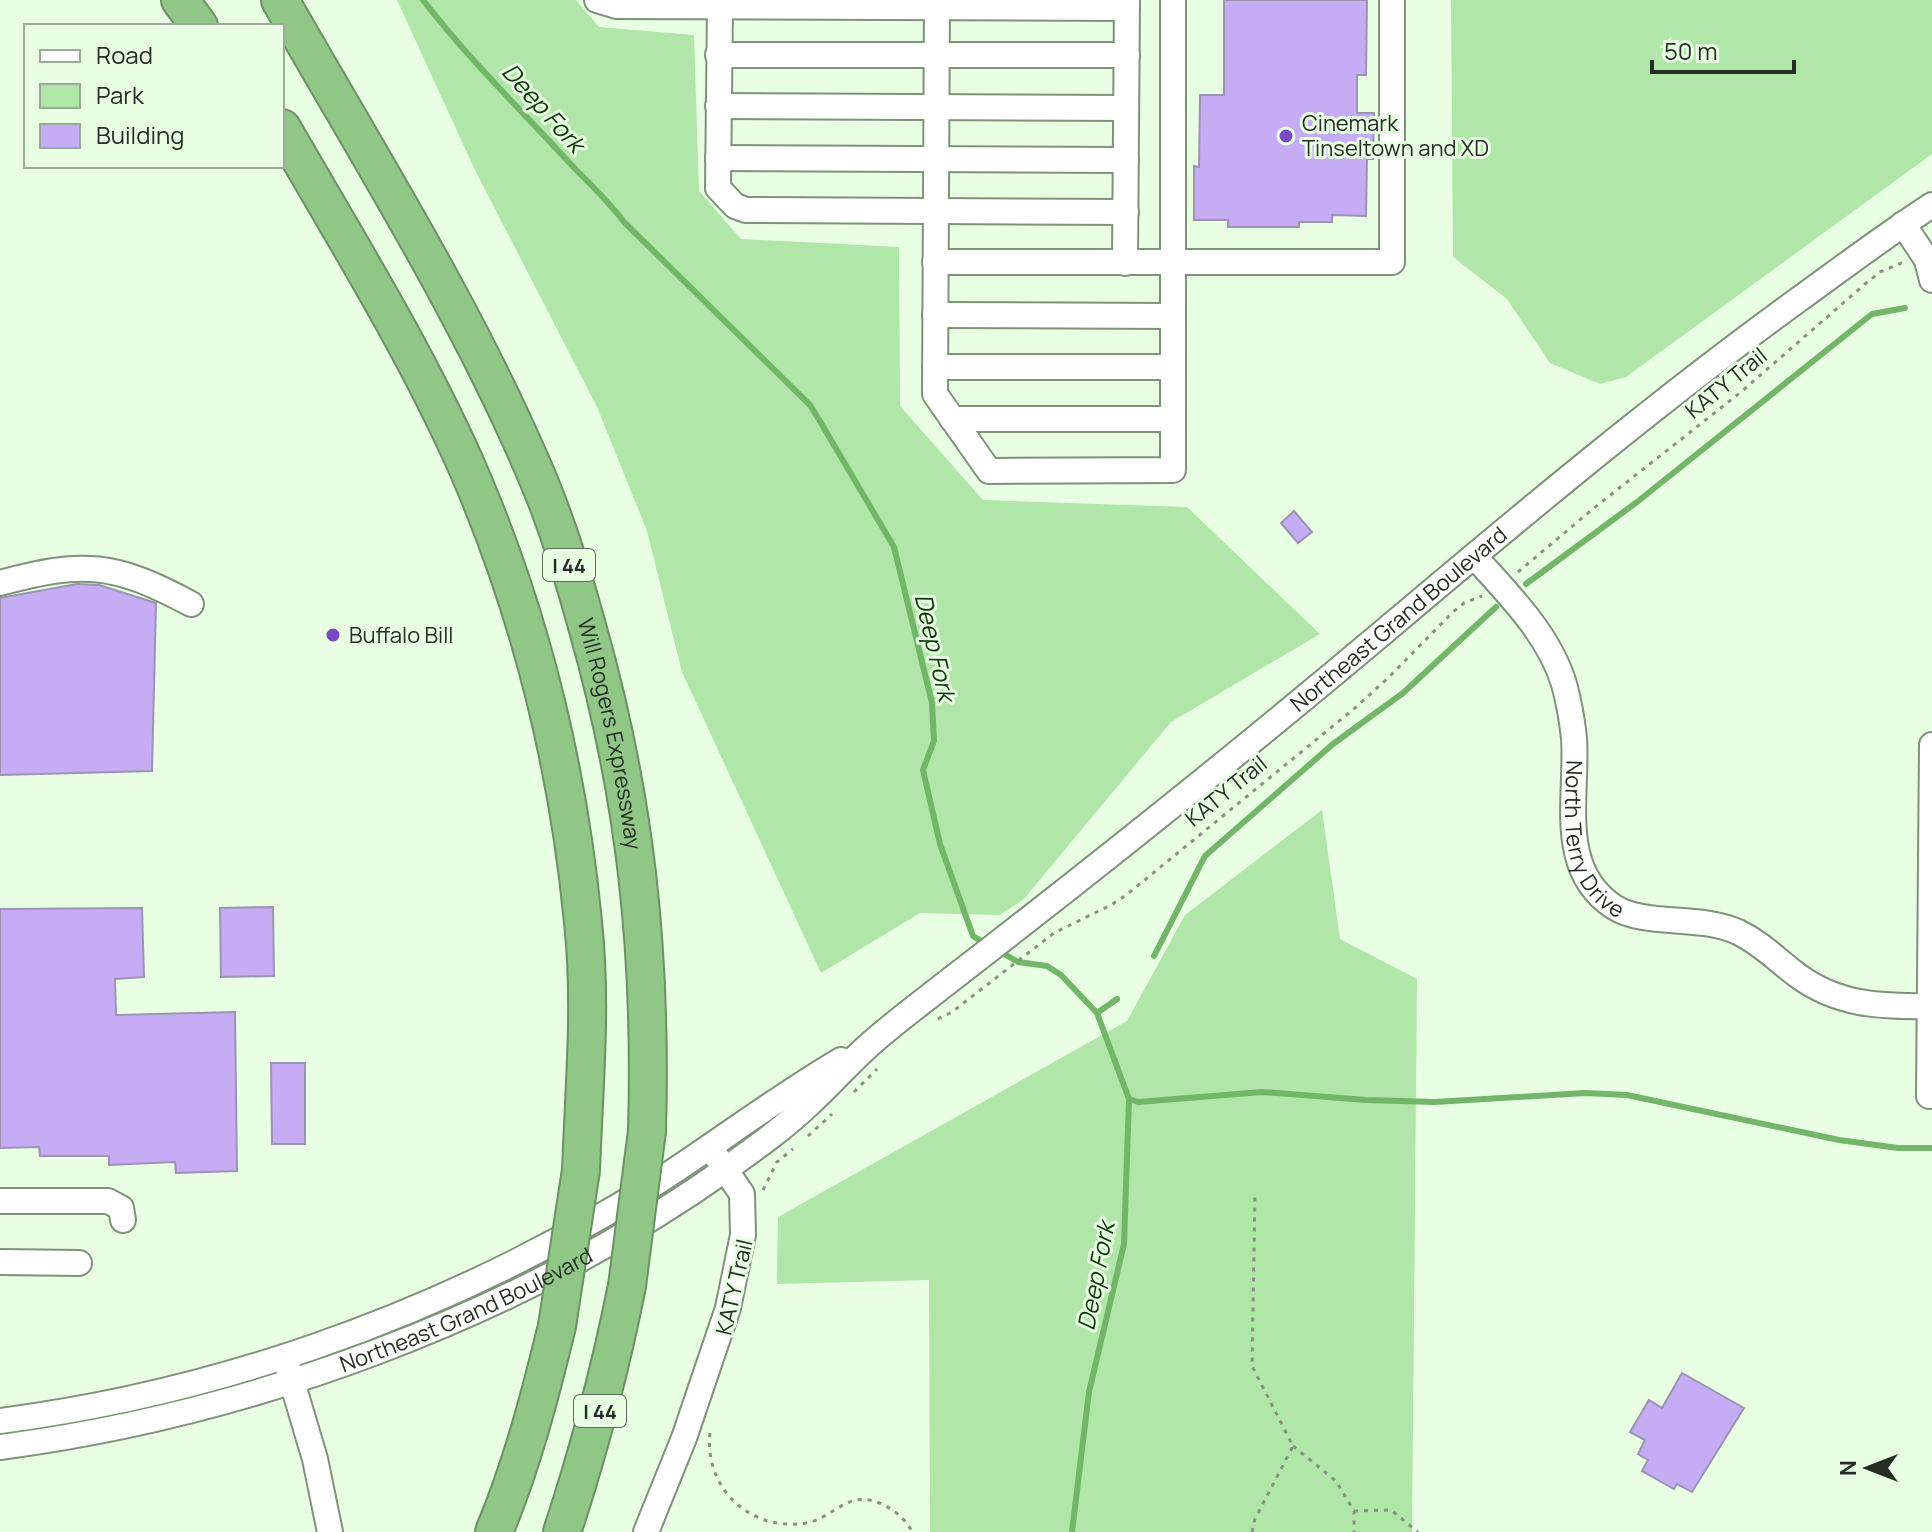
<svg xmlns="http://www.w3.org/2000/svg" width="1932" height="1532" font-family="Manrope,sans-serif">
<rect width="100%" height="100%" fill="#e8ffe4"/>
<path fill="#b0e6a7" d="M397,0H576L599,27L694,35L699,191L741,239L899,247L900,406L983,500L1187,507L1320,634L1171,722L1023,900L999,915L920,913L821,973L682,672L647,531L597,407L474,168Z
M1451,0H1932V154L1626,377L1600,384L1550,363L1507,299L1453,257Z
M1322,810L1340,939L1417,979L1412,1532H930L929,1280L777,1284L778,1217L1127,1021L1185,915Z"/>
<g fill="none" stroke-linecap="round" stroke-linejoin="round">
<path stroke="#74b669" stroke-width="6" d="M423,0C466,56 517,106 565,158C585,180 606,198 624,222L810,405L821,423L894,547L932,703L934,741L923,770L940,844L973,936L986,944
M1526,584L1637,502L1872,314L1905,308
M999,951L1018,962L1047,966L1061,975L1097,1013L1129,1099L1124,1244L1089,1392L1072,1532
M1154,956L1205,856L1333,744L1403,693L1496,607
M1097,1013L1117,999
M1129,1099L1138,1102L1262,1092L1366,1100L1435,1102L1585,1093L1627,1095L1839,1140L1898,1148H1932"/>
</g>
<path fill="#c4adf4" stroke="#9c94b0" stroke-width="2" d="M1224,0H1367L1366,75H1357V113H1374L1373,159H1367L1366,216L1332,215V222H1299V227H1228V220H1194V166L1199,167L1200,95H1224Z
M1294,511L1312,532L1298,543L1281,523Z
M77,584L99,585L156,603L152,771L0,775V598Z
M273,907L274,976L221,977L220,908Z
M142,908L144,977L115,979L116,1015L235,1012L237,1171L176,1173L175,1162L109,1165V1156H40L39,1147L0,1148V909Z
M271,1063H305V1144H272Z
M1682,1373L1744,1408L1692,1492L1677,1484L1674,1489L1642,1471L1648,1460L1638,1454L1645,1440L1630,1432L1649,1400L1662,1408Z"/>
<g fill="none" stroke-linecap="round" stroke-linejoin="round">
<g stroke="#7e937a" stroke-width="28">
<g id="minor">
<path d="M597,0L617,6L1127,8"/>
<path d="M937,0L935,394L989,471L1173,470V0"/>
<path d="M720,6L718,188L735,206L746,210L1126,212"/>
<path d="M718,55H1127"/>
<path d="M718,106L1126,108"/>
<path d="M718,158L1126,160"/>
<path d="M1903,224L1927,260L1932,280"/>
<path d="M935,262H1392V0"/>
<path d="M1125,263L1127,0"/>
<path d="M935,315L1173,316"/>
<path d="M935,367H1173"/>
<path d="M952,419H1173"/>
<path id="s1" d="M1474,556C1508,594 1549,634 1564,684C1569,702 1572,720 1574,738C1578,796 1556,869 1614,907C1646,927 1698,914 1738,932C1761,943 1777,960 1797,975C1837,1005 1881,1007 1929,1006"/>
<path d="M0,583C83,560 115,563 191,604"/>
<path d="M1929,1096L1932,745"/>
<path d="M0,1201H108L121,1208L123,1220"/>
<path d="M0,1262L79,1263"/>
<path d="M288,1368L315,1459L330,1532"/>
<path d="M0,1421C211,1394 419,1321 603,1215C686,1168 759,1108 841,1060"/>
<path id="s2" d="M0,1447C252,1414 518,1316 726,1169C754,1149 784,1128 809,1104C829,1086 847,1065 867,1047C890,1026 916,1007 940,988C1092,871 1241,752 1387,629C1521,516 1656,403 1798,300C1842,268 1886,235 1932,205"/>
<path d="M646,1532L684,1438L728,1308L743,1235L742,1194L716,1156"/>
</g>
</g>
<g stroke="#6b9164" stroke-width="40">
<g id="highway">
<path d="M180,0L199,26"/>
<path id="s3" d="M280,0C367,153 462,303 532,465C555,517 572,571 587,626C636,798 652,952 647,1131"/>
<path d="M282,128C346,239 415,350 467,467C530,612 568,766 583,922C592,1004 584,1088 581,1170"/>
<path d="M494,1532C522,1465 540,1396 557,1326"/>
<path d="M562,1532C589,1451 610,1370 627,1286"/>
</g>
</g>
<path stroke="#849481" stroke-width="3" stroke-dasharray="4 6" stroke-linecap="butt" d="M1518,572L1594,508L1741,392L1865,284L1880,272L1904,262
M938,1019L952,1012L1054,933L1111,905L1125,896L1355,708L1390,676L1453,612L1464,603L1482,596
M854,1092L877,1069
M808,1136L832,1114
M763,1190L777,1162L793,1149
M710,1433C704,1489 751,1532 806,1523C825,1520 838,1504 856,1500C877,1496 904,1514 912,1532
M1293,1446L1336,1481L1354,1511V1532
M1354,1511L1391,1510L1418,1532
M1252,1532L1255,1519L1293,1446L1252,1366L1255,1192"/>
<use href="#minor" stroke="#fff" stroke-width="24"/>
<use href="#highway" stroke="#90c786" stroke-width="36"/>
<g stroke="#6b9164" stroke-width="40" stroke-linecap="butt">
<path id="highway-bridge" d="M627,1286L647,1131
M557,1326L581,1170"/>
</g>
<use href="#highway-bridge" stroke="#90c786" stroke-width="36"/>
</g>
<g fill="#7b49c1" stroke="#e8ffe4" stroke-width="3">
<circle cx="1286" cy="136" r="8"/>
<circle cx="333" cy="635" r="8"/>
</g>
<g text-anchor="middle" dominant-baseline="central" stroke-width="6" stroke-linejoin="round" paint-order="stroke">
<g fill="#e8ffe4" stroke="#606d5e" stroke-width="2">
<rect x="543" y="549" width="52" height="32" rx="6"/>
<rect x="574" y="1395" width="52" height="32" rx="6"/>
</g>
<g font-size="20" font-weight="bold" fill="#252e24">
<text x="569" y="565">I 44</text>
<text x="600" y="1411">I 44</text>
</g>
<g font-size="22" fill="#252e24" stroke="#e8ffe4" text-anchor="start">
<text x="1302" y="123">Cinemark<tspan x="1302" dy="25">Tinseltown and XD</tspan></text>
<text x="349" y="635">Buffalo Bill</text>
</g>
<g font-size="22" fill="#252e24" stroke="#e8ffe4">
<text transform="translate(1726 383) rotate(-39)">KATY Trail</text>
<text stroke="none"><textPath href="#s2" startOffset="1654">Northeast Grand Boulevard</textPath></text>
<text stroke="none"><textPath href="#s3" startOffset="810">Will Rogers Expressway</textPath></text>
<text transform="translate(1226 791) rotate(-39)">KATY Trail</text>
<text stroke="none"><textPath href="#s1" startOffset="320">North Terry Drive</textPath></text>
<text transform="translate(734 1287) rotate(-77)">KATY Trail</text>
<text stroke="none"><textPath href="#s2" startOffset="488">Northeast Grand Boulevard</textPath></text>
</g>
<g font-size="24" font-style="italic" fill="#0a3803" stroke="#e8ffe4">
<text transform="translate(544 107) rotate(48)">Deep Fork</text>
<text transform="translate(936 647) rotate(77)">Deep Fork</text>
<text transform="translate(1095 1276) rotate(-79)">Deep Fork</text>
</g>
</g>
<rect x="24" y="24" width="260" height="144" fill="#e8ffe4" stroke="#9aab97" stroke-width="2"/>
<rect x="40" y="50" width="40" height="12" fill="#ffffff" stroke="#9aab97" stroke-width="2"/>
<text x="96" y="64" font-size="24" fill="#252e24">Road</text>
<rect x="40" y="84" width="40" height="24" fill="#b0e6a7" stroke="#9aab97" stroke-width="2"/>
<text x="96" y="104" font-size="24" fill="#252e24">Park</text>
<rect x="40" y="124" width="40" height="24" fill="#c4adf4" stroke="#9aab97" stroke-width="2"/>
<text x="96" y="144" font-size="24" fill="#252e24">Building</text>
<g transform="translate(1868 1468) rotate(270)" stroke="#e8ffe4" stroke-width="6" paint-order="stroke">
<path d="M0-6L14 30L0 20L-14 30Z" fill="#252e24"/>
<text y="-12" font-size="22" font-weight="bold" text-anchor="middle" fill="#252e24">N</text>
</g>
<path d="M1652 60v12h142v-12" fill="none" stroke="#252e24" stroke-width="4"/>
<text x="1664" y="60" font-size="24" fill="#252e24" stroke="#e8ffe4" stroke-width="6" paint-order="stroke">50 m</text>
</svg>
